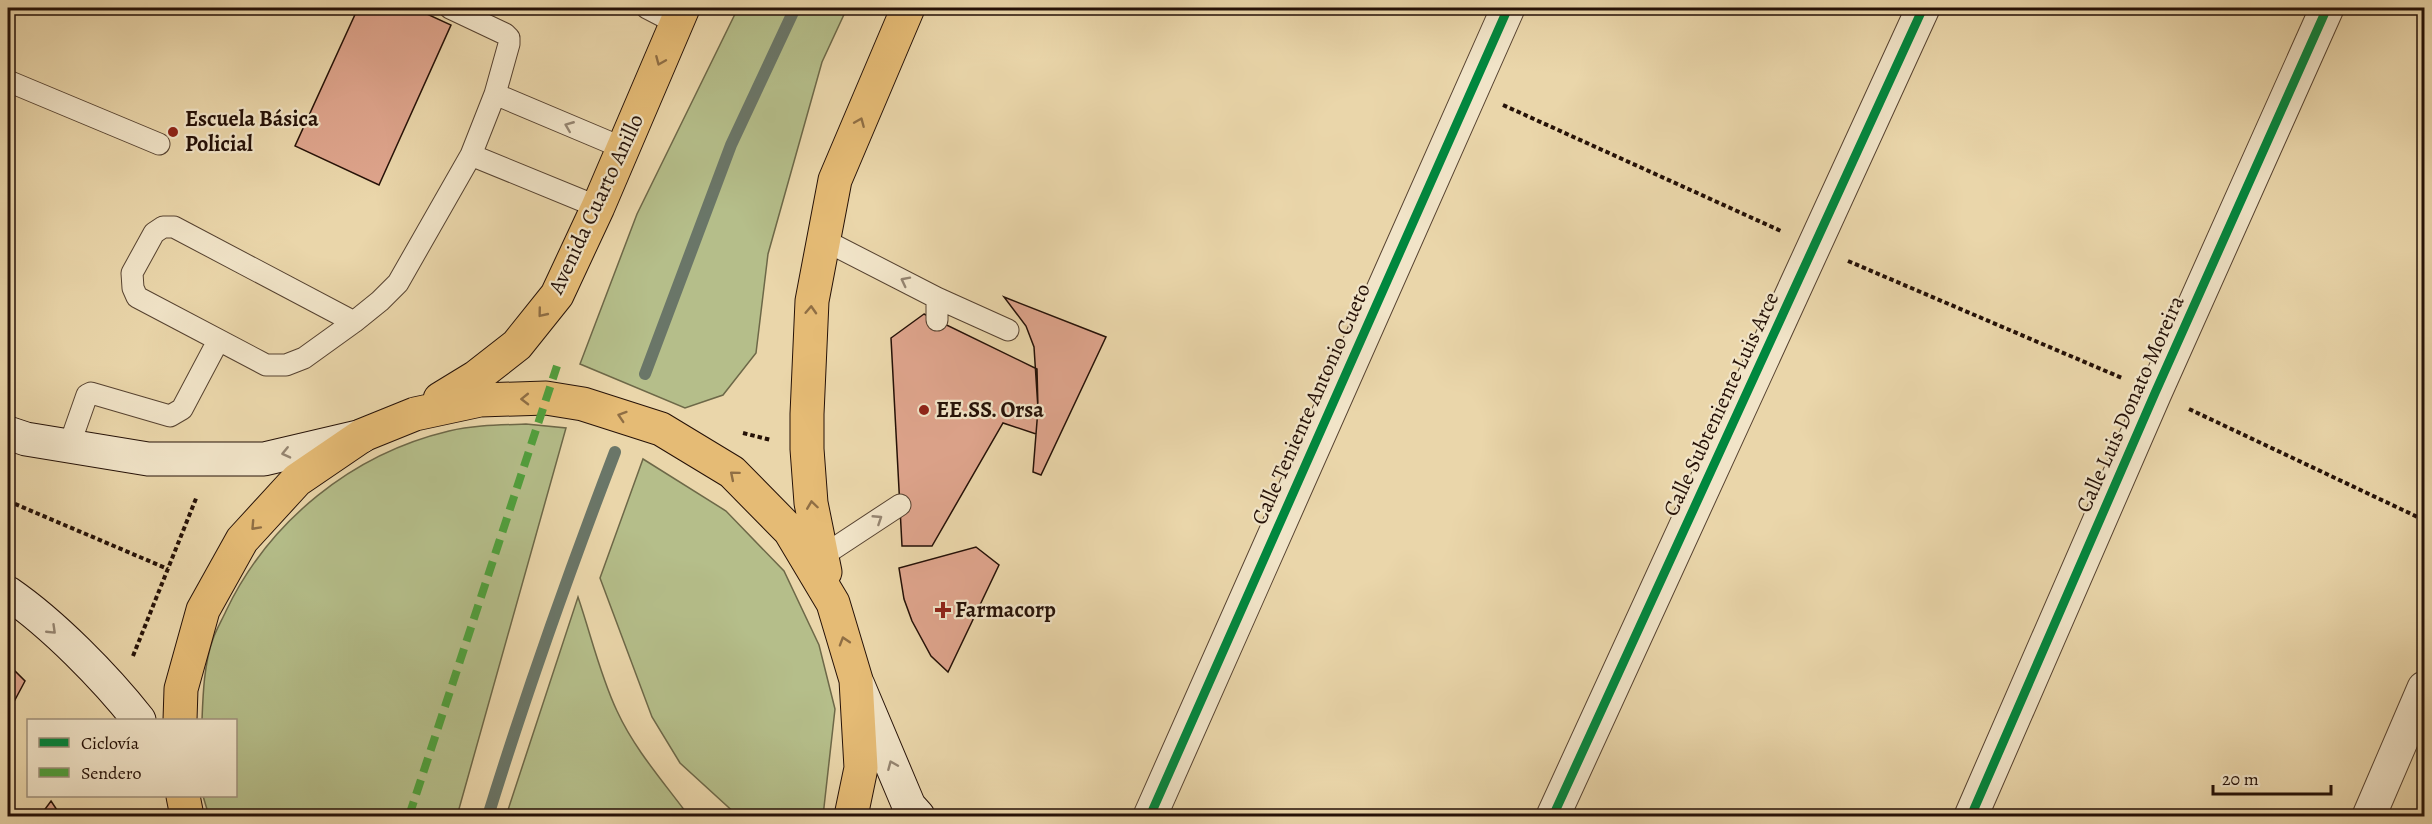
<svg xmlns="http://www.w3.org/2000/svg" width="2432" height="824" font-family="Alegreya,serif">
<rect width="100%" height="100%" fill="#ead6aa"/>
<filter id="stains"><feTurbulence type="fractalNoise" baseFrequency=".00333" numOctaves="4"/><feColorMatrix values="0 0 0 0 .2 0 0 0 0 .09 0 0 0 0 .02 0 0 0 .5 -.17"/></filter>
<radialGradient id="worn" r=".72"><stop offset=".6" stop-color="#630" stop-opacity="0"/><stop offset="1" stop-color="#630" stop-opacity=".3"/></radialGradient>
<path fill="#b5be8a" stroke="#6d6848" stroke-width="1.5" d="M738,8H847L822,62L768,254L756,353L723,395L685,408L580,364L637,214Z
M526,424L566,428L457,816H209L203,796H236V720H202C203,694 204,664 213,639C216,630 222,620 226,611C269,521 352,454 449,431C474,425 500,425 526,424Z
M643,459L726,511L784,571L819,645L835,709L823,816H738L680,763L652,717L600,578Z
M578,597C591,635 600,675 617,711C634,748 661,779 685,811L692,816H506Z"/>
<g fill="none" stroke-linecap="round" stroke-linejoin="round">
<path stroke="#6a7668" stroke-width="12" d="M645,374L731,145L795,8
M488,816C526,693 569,572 615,452"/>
</g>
<path fill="#dea48c" stroke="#251107" stroke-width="1.5" d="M358,8H414L451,25L379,185L295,146Z
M1004,297L1106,337L1041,475L1033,472L1038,409L1034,347L1026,326Z
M924,314L1037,369L1038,409L1036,434L1003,423L932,546H902L891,338Z
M976,547L999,565L948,672L931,656L912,621L904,599L899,568Z
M8,664L25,681L8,713Z
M51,801L61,816H40Z"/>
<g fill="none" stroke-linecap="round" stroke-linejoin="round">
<g stroke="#564230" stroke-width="23">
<path id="service" d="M647,8L676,23
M8,81L159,144
M495,94L623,148
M471,155L598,207
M824,240L937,298V320
M937,298L1008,330
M354,322L174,227H163L154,233L132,273L133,288L137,297L266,365H286L304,358L354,322L380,301L398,283L471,155L495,94L509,44V38L505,34L450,8
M69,446L87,395L91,393L170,416L182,409L218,341
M821,557L900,505"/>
</g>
<g stroke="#564230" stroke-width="35">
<path id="minor" d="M1150,816L1508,8
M1553,816L1923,8
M1971,816L2155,393L2327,8
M2369,816L2424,688"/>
</g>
<g stroke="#251107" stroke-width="35">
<path id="secondary" d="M8,433L26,439L148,459H264L362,436
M8,593C53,624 105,677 139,720
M858,685L909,806L918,816"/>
</g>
<g stroke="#251107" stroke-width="35">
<path id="trunk" d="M440,399L476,377L517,345L557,295L598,207L683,8
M825,572L811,503L807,449V414L812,301L835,180L908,8
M180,720L181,689L203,610L242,540L297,480L363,435L415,414L480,400L546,398L583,404L661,429L732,472L790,531L833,603L856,680L861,768L851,816
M183,796L187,816"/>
</g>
<path stroke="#251107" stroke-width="4" stroke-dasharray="4.5 3" stroke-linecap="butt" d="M1503,105L1781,231
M1848,261L2122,378
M2189,409L2424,520
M743,433L771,440
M8,501L168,569
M133,656L197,496"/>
<use href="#service" stroke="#f1e4c8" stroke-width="21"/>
<use href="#minor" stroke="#f1e4c8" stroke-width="33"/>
<use href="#secondary" stroke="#f1e4c8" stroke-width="33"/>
<use href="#trunk" stroke="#e5bb75" stroke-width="33"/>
<path stroke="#50a03d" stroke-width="8" stroke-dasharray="15 8" stroke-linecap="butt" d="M409,816L557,366"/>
<g stroke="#f1e4c8" stroke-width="13">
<path id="cycleway" d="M1150,816L1508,8
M1553,816L1923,8
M1971,816L2155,393L2327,8"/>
</g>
<use href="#cycleway" stroke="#00873e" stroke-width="9"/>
</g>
<defs><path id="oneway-chevron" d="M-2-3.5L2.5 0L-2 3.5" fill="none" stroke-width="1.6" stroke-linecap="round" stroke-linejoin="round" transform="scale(1.5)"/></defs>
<g stroke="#8f6e44">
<use href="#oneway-chevron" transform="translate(660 61) rotate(113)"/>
<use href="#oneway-chevron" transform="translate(860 122) rotate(-67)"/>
<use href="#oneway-chevron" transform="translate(811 310) rotate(-87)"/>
<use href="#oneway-chevron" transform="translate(542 313) rotate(129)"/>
<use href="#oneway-chevron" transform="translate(525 399) rotate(179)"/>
<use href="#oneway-chevron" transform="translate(622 416) rotate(-162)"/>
<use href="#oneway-chevron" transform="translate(734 475) rotate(-140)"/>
<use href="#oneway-chevron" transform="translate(812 505) rotate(-98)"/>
<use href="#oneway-chevron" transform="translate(255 526) rotate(133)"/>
<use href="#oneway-chevron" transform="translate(844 641) rotate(-107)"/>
</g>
<g stroke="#958571">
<use href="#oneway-chevron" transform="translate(569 126) rotate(-158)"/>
<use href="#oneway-chevron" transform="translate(905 281) rotate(-153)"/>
<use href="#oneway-chevron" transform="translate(286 453) rotate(167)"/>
<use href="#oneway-chevron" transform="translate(878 519) rotate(-33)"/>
<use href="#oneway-chevron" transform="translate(52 630) rotate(44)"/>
<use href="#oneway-chevron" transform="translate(892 765) rotate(-113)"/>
</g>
<g fill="#8f2418" stroke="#f1e4c8" stroke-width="2">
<circle cx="173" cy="132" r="6"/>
<circle cx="924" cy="410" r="6"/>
<path d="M940 601h6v6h6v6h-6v6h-6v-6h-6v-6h6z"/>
</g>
<g text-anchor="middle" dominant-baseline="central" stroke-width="4.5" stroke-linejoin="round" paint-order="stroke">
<g font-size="22" font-weight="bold" fill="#251107" stroke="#f1e4c8" text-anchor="start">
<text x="185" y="119">Escuela Básica<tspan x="185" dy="25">Policial</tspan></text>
<text x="936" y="410">EE.SS. Orsa</text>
<text x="955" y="610">Farmacorp</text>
</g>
<g font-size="22" fill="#251107" stroke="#f1e4c8">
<text transform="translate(596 204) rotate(-65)">Avenida Cuarto Anillo</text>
<text transform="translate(1311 404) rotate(-66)">Calle Teniente Antonio Cueto</text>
<text transform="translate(1721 404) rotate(-65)">Calle Subteniente Luis Arce</text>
<text transform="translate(2130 404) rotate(-66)">Calle Luis Donato Moreira</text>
</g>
</g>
<rect width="2432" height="824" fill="none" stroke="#ead6aa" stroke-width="30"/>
<rect x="9" y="9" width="2414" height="806" fill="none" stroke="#251107" stroke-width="3"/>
<rect x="15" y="15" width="2402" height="794" fill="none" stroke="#251107" stroke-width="1.5"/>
<rect x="27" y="719" width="210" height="78" fill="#f1e4c8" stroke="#9f907b" stroke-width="1.5"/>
<rect x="39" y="738" width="30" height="9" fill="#00873e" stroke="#9f907b" stroke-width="1.5"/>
<text x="81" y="749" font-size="18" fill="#251107">Ciclovía</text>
<rect x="39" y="768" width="30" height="9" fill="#50a03d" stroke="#9f907b" stroke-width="1.5"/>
<text x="81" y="779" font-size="18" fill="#251107">Sendero</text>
<path d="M2213 785v9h118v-9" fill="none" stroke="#251107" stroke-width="3"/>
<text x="2222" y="785" font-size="18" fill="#251107" stroke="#f1e4c8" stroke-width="4.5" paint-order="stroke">20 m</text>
<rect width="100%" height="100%" filter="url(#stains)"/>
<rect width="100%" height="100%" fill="url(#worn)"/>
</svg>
